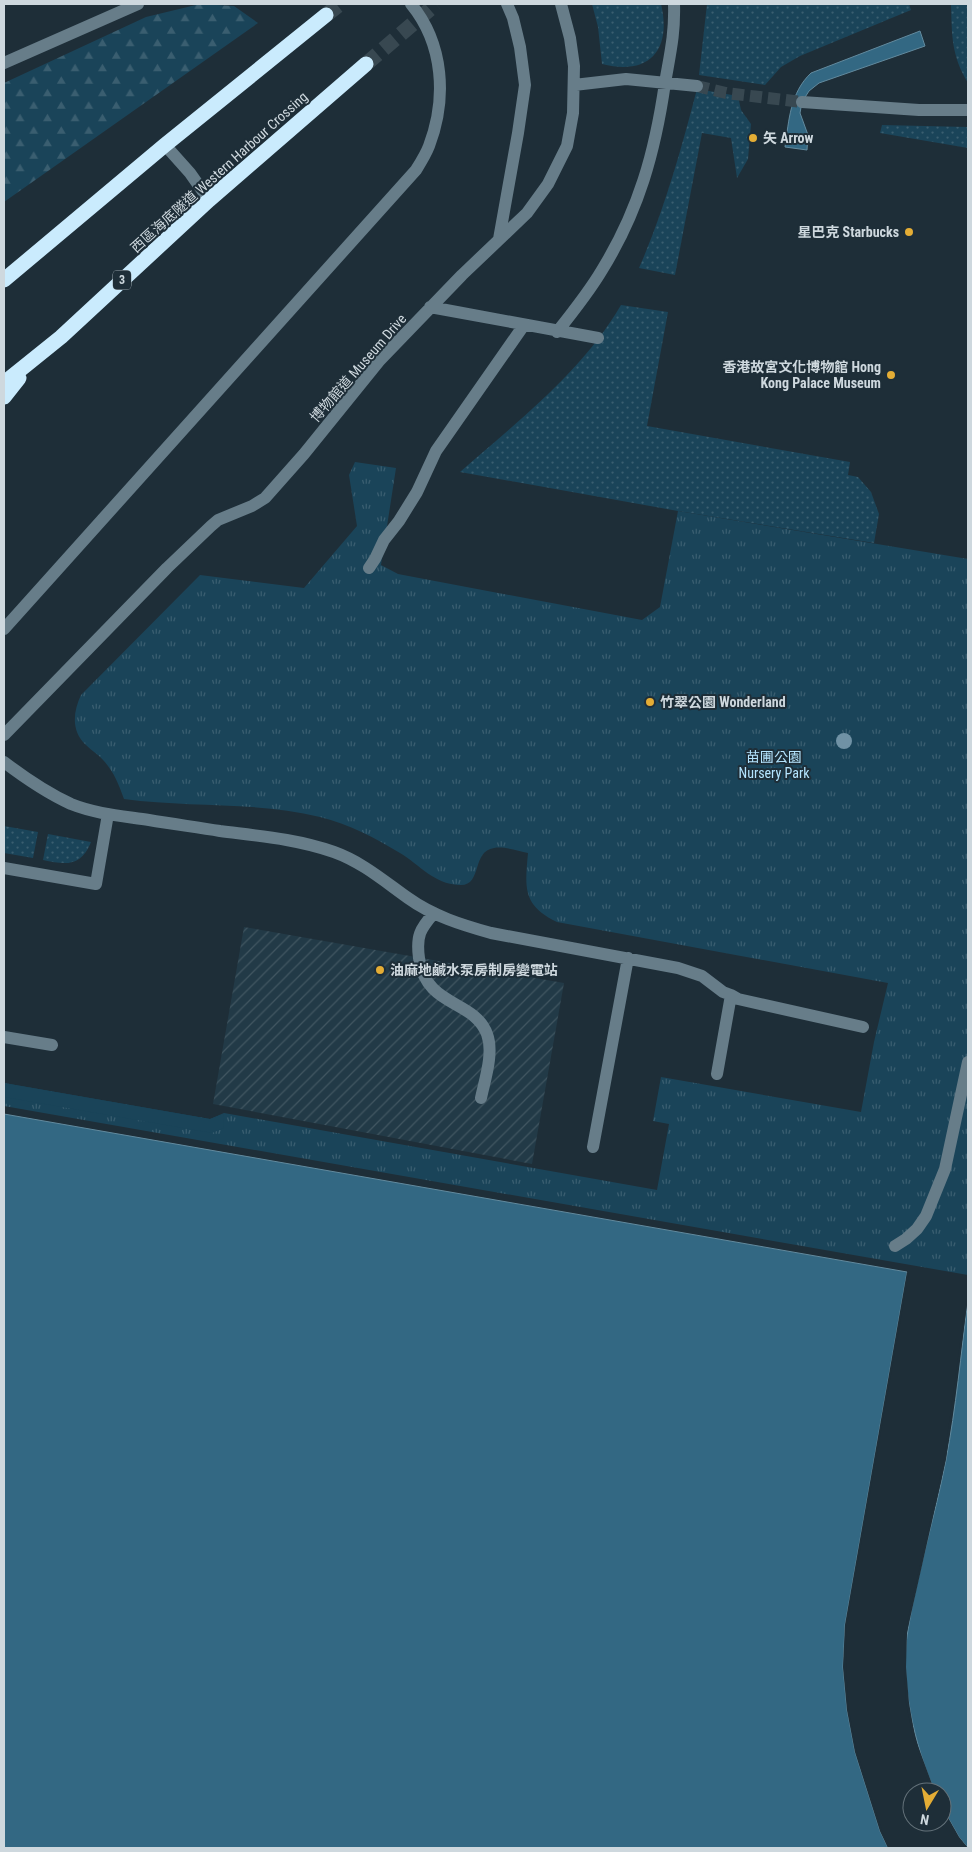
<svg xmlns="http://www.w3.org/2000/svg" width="972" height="1852" font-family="'Roboto Condensed','Noto Sans TC',sans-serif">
<defs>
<pattern id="industrial-furrows" width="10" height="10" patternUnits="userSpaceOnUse" patternTransform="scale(1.25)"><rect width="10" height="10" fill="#223a47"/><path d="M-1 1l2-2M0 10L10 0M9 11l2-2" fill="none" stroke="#415661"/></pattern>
<pattern id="grass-dots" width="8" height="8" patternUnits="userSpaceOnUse" patternTransform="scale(1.25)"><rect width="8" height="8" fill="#1a4459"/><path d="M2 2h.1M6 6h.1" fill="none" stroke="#3a5e70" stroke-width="1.8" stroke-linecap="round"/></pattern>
<pattern id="forest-firs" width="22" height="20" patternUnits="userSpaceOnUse" patternTransform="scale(1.25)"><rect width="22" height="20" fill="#1a4459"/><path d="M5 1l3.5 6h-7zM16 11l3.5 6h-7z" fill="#3a5e70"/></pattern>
<pattern id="park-tufts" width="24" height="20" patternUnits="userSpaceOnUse" patternTransform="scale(1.25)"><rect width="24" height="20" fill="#1a4459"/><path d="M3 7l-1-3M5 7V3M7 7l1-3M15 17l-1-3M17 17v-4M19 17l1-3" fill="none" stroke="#3a5e70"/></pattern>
</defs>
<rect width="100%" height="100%" fill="#1e2e38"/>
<path fill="url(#industrial-furrows)" d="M244,927L564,983L532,1164L213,1104Z"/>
<path fill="url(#grass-dots)" d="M592,4H661C672,50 649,76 602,64L598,27Z
M707,4H909L911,10L800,56L781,67L765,85L699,75Z
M951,4H968V83C951,55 952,35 951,4Z
M697,89L738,96L741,110L751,124L748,159L737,178L731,138L702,133L675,275L639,268C664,211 681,150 697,89Z
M882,125L968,127V148L880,133Z
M621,305L668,312L647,426L850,462L848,475L858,477L871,492L879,514L874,543L678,511L460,472C517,422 582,372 621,305Z
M4,826L38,832L33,858L4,853Z
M48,834L91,842C81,867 66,865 43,860Z"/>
<path fill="url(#forest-firs)" d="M200,4L234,6L258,23L4,202V83L146,17Z"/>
<path fill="url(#park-tufts)" d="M355,462L396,468L381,565L398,574L419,578L642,620L660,607L678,511L968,559V1275L4,1106V1083L210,1119L224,1113L657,1190L669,1124L653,1121L661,1077L861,1112L874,1042L888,983L557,922C522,905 525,887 528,853C518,851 504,846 494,848C471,851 483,887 459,885C434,884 420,865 400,853C375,838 349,824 320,817C256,801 189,808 124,799C119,785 114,772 104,761C99,755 92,751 86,745C71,731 73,712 81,695L200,575L304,588L357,526L349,475Z"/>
<path fill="#1a4459" d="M4,1083L210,1119L223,1114L224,1128L212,1133L4,1097Z"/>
<path fill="#336883" stroke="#628a9e" d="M920,31L925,46L819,83L809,91L802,102L800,113L808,135L807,150L785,147C789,120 790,93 811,73Z
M4,1114L907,1272L845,1625L843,1667L847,1710L855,1752L880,1831L888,1848H4Z
M968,1300V1848L959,1837L942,1807V1792H935C915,1746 899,1681 908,1630C917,1573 935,1517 946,1460C956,1408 961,1353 968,1300Z"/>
<path fill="#1e2e38" d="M907,1272L909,1273L847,1625L846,1667L849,1710L857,1751L882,1830L890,1848H888L880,1831L855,1752L847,1710L843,1667L845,1625Z
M968,1297L946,1459L907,1632L906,1667L909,1703L915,1738L935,1792H932L913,1739L906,1703L904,1667L905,1631L944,1459L966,1299Z
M942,1807L959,1837L968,1848H964L957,1838L942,1812Z"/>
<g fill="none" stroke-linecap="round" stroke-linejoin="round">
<path stroke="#384851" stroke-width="12" stroke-dasharray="12 6" stroke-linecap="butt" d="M697,86L726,93L802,102"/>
<path stroke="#384851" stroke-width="15" stroke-dasharray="15 8" stroke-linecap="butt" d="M326,15L340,4
M366,64L436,4"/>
<path stroke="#677d89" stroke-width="12" d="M4,63L138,4
M574,85L626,79L697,86
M802,102L919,110H968
M165,145L190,173L209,200
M499,239L518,133L525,85L520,47L513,18L507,4
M430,307L598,338
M557,332C573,312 589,292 602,270C639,210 655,152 665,83C670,54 675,34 674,4
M369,568L375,559L384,540L399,521L417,492L436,451L524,325
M4,629L416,170C421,162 426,154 429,146C447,99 444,44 411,4
M4,735L167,568L211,526L218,520L252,506L265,498L304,454L380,360L462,275L527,213L548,184L567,146L573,113L574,66L570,38L561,4
M4,762C25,778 47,793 71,804C96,814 123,816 149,820C172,824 196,827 220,831C259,836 297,839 334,852C362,862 384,881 408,898C433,916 462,925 491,933L678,968L702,976L723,992L731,995L717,1074
M4,868L96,884L108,814
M434,913C420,929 416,936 419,958C426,1008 474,999 487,1034C494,1053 485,1079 481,1098
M731,995L738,999L863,1027
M4,1037L52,1045
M593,1147L628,958
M895,1246L906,1239L917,1229L926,1216L945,1169L968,1062"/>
<path stroke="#caebfd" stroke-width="15" d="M4,280L165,145L326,15
M4,383L61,337L209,200L366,64
M4,397L19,378"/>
</g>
<circle fill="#7092a5" cx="844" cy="741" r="8"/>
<g fill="#e4ad35" stroke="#1e2e38" stroke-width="2">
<circle cx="753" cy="138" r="5"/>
<circle cx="909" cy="232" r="5"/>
<circle cx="891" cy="375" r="5"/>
<circle cx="650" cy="702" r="5"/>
<circle cx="380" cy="970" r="5"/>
</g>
<g text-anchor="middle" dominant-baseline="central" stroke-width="4" stroke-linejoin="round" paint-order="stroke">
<rect fill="#1e2e38" stroke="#99a5ac" stroke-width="1" x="113" y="270.5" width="18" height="19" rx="4"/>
<g font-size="12" font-weight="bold" fill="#ced8de">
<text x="122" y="280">3</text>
</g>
<g font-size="14" font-weight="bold" fill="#ced8de" stroke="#1e2e38" text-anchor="start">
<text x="763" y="138">矢 Arrow</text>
<text x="899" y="232" text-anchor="end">星巴克 Starbucks</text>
<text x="881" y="367" text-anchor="end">香港故宮文化博物館 Hong<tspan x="881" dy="16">Kong Palace Museum</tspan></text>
<text x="660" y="702">竹翠公園 Wonderland</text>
<text x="390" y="970">油麻地鹹水泵房制房變電站</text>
</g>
<g font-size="14" fill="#ced8de" stroke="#1e2e38">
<text transform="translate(219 172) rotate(-42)">西區海底隧道 Western Harbour Crossing</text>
<text transform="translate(358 368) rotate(-49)">博物館道 Museum Drive</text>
</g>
<g font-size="14" fill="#b4e4fe" stroke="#1e2e38">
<text x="774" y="757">苗圃公園<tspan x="774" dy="16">Nursery Park</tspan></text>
</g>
</g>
<rect width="972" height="1852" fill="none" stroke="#ced8de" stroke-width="10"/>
<g transform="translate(927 1807) rotate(190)"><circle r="24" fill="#1e2e38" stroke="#64727a"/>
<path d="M0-4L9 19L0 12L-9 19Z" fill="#e4ad35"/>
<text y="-8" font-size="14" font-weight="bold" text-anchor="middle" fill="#ced8de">N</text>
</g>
</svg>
